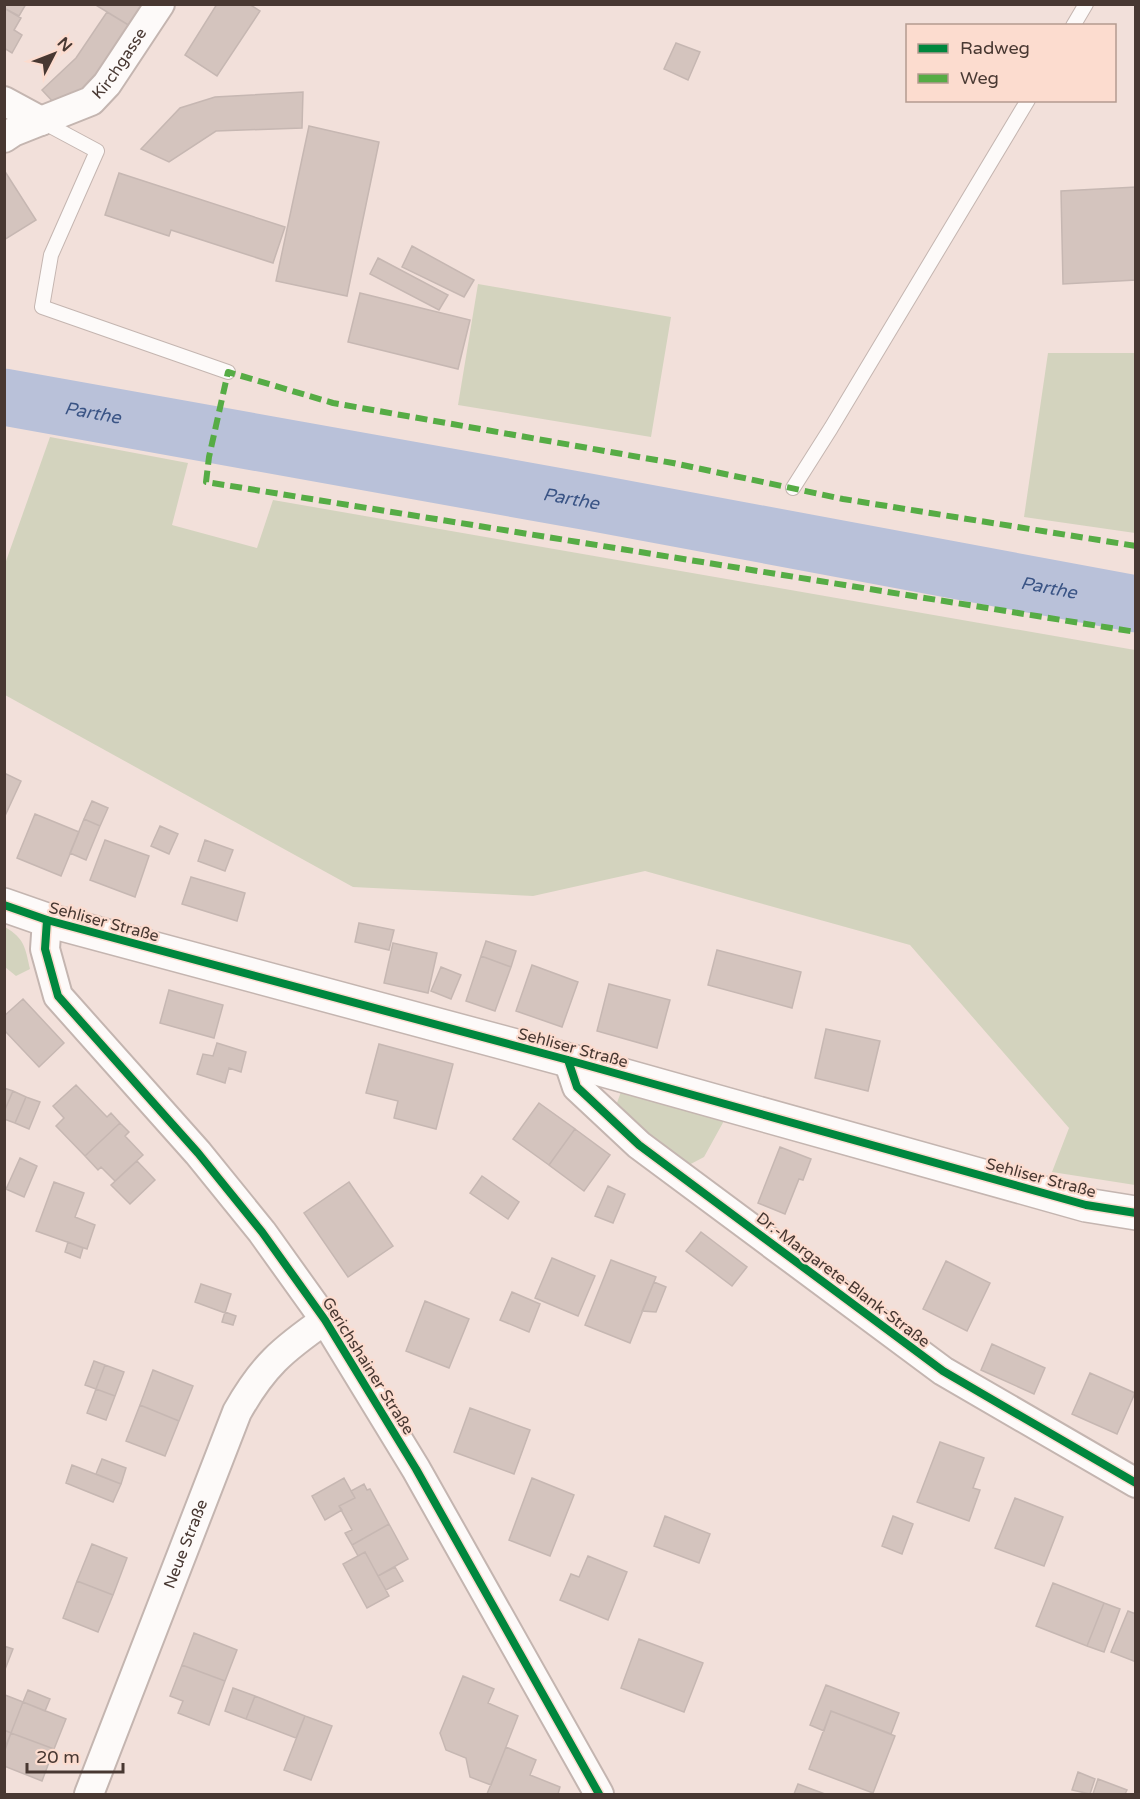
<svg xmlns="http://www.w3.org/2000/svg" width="1140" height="1799" font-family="'Varela Round',sans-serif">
<rect width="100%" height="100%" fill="#f2e0da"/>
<path fill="#d3d3be" d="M478,284L671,317L651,437L458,405Z
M1048,353H1135V533L1024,517Z
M50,437L188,463L172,525L257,548L273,500L1135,650V1185L1052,1172L1069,1128L910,945L645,871L533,896L353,887L5,695V564Z
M5,927C25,939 25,947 30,969L16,976L5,967Z
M622,1089L725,1119L704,1157L685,1167L614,1111Z"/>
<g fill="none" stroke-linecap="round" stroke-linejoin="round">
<path stroke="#b9c1d9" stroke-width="57" id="s1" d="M4,397L589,502L1136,604"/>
</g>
<path fill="#d4c4be" stroke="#c6b7b2" stroke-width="1.5" d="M4,4H26L19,16L4,8Z
M94,4H150L135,29Z
M217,4H249L260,11L217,76L185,55Z
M4,8L21,18L14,30L22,35L12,53L4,48Z
M107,12L135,29L97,81L56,105L42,90L76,58Z
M676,43L700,52L688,80L664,69Z
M303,92L302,128L216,131L169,162L141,149L180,108L215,97Z
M309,126L379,142L347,296L276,281Z
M4,170L36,220L4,240Z
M119,173L285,227L273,263L171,230L169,236L105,215Z
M1136,187V280L1063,284L1061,191Z
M412,246L474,280L464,297L402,267Z
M378,258L448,295L439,310L370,274Z
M360,293L470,320L458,369L348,342Z
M4,773L21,781L4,818Z
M92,801L108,808L100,826L84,819Z
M35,814L79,832L61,876L17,858Z
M84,819L100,826L86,860L70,853Z
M160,826L178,834L169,854L151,846Z
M105,840L149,856L135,897L90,880Z
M205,840L233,850L225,871L198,861Z
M191,877L245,893L237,921L182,904Z
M359,923L394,930L389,950L355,942Z
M486,941L516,951L511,967L481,956Z
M393,943L437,953L428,993L384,983Z
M717,950L801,972L792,1008L708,985Z
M481,956L511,967L495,1011L466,1001Z
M532,965L578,982L562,1027L516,1011Z
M441,967L461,975L451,999L431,991Z
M609,984L670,1000L657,1048L597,1031Z
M169,990L223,1005L214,1038L160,1023Z
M23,999L64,1043L39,1067L4,1030V1016Z
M826,1029L880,1041L868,1091L815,1078Z
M217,1043L246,1052L241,1072L229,1068L225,1083L197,1074L203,1054L213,1056Z
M379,1044L453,1064L436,1129L394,1118L398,1101L366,1093Z
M76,1085L107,1117L111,1113L120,1123L85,1156L56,1126L64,1118L53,1106Z
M4,1088L13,1091L4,1112Z
M13,1091L26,1097L15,1123L4,1119V1112Z
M26,1097L40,1102L29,1129L15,1123Z
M539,1103L575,1129L549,1165L513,1139Z
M120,1123L129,1132L125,1136L143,1155L115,1181L101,1167L98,1170L85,1156Z
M575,1129L610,1155L584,1191L549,1165Z
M780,1147L811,1159L803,1180L799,1179L785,1214L758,1203Z
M20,1158L37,1166L24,1197L6,1189Z
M137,1161L155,1180L130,1204L111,1185Z
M482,1176L519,1202L508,1219L470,1193Z
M54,1182L84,1193L75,1217L95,1225L87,1249L36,1231Z
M349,1182L393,1246L348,1277L304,1213Z
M608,1186L625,1194L613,1223L595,1216Z
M701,1232L747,1267L732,1286L686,1251Z
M68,1242L83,1248L80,1258L65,1252Z
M552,1258L595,1276L578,1316L535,1298Z
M611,1260L656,1277L630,1343L585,1325Z
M946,1261L990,1283L967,1331L923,1309Z
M654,1282L666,1287L656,1312L642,1311Z
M201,1284L231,1294L225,1313L195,1302Z
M512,1292L540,1304L529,1332L500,1320Z
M425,1301L469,1319L449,1368L406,1351Z
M225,1312L236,1316L233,1325L222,1322Z
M992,1344L1045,1368L1034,1394L981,1370Z
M94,1361L105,1365L96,1389L85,1385Z
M105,1365L124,1372L115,1396L96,1389Z
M153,1370L193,1386L179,1421L140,1405Z
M1090,1373L1135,1393L1117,1434L1072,1414Z
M96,1389L115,1396L106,1420L87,1413Z
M140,1405L179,1421L165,1456L126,1441Z
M470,1408L530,1430L514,1474L454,1452Z
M940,1442L984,1458L973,1488L980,1490L969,1521L917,1502Z
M102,1459L126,1468L121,1484L96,1474Z
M72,1465L121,1484L113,1502L66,1483Z
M344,1478L355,1498L339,1506L342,1510L325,1520L312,1496Z
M532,1478L574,1495L550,1556L509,1540Z
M364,1484L367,1490L370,1489L389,1524L352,1545L345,1533L352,1530L339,1506L355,1498L351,1491Z
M1015,1498L1063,1517L1044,1566L995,1548Z
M665,1516L710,1534L699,1563L654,1546Z
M893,1516L913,1524L902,1554L882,1546Z
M389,1524L408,1559L378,1576L365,1552L358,1556L352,1545Z
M92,1544L127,1558L113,1595L77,1581Z
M365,1552L389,1596L367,1608L343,1564Z
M588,1556L627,1572L608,1620L560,1600L571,1574L579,1577Z
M395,1567L403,1581L386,1590L378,1576Z
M77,1581L113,1595L98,1632L63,1618Z
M1053,1583L1104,1603L1087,1646L1036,1626Z
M1104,1603L1120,1609L1104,1652L1087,1646Z
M1128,1611L1136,1614V1662L1111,1652Z
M194,1633L237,1650L225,1681L182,1665Z
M639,1639L703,1663L684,1712L621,1688Z
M4,1646L13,1649L4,1672Z
M182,1665L225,1681L209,1725L178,1713L183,1701L170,1696Z
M463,1676L494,1689L488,1703L518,1716L491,1785L470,1777L466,1758L446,1750L440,1733Z
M826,1685L899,1713L891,1734L831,1711L824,1731L810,1725Z
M233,1688L255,1696L246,1719L225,1711Z
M28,1690L50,1699L45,1711L23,1702Z
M5,1695L23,1702L11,1733L4,1730Z
M255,1696L305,1716L296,1738L246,1719Z
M23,1702L66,1719L54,1749L11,1733Z
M831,1711L895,1736L873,1793L809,1769Z
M305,1716L332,1726L311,1780L284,1770Z
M4,1730L11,1733L5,1750H4Z
M11,1733L54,1749L42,1781L4,1766V1750Z
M506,1747L536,1760L530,1775L560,1787L558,1794H487Z
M1078,1772L1095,1779L1090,1794L1072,1790Z
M1098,1779L1127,1790L1125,1794H1093Z
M798,1784L825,1794H794Z"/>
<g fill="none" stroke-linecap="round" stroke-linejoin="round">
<g stroke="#c4b5b0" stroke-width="16">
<path id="lane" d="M1073,26L1086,4
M41,121L97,151L51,255L42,307L228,372
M793,488L831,428L1028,100"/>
</g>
<g stroke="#c4b5b0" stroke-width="32">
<g id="street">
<path d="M4,101L41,121"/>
<path id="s2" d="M4,138L13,132L91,101L107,84L160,4"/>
<path d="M47,920L45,949L58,996L198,1153L262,1232L325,1320L416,1469L599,1794"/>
<path d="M568,1060L577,1087L639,1145L943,1371L1136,1483"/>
<path id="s3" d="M89,1794L237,1412C263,1366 282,1350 325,1320"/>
</g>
</g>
<g stroke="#c4b5b0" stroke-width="36">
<path id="secondary" d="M4,905L47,920L568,1060L1086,1205L1136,1213"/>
</g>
<use href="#lane" stroke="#fdfaf9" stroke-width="14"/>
<use href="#street" stroke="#fdfaf9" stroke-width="28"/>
<use href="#secondary" stroke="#fdfaf9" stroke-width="33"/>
<path stroke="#56ac45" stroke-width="6" stroke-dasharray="12 6" stroke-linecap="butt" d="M1136,546L843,499L673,463L333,403L228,372L209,457L206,482L1136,632"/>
<g stroke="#fcdccf" stroke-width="11">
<path id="cycleway" d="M4,905L47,920L568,1060L1086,1205L1136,1213
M47,920L45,949L58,996L198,1153L262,1232L325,1320L416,1469L599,1794
M568,1060L577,1087L639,1145L943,1371L1136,1483"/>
</g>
<use href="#cycleway" stroke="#00873e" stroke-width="8"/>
</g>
<g text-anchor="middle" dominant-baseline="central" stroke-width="4.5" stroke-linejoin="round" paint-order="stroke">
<g font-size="16" fill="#483832" stroke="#fcdccf">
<text stroke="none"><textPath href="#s2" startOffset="142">Kirchgasse</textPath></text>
<text transform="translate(104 922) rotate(15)">Sehliser Straße</text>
<text transform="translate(573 1048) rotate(15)">Sehliser Straße</text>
<text transform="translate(1041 1178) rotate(15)">Sehliser Straße</text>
<text transform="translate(843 1280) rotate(37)">Dr.-Margarete-Blank-Straße</text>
<text transform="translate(368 1366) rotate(58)">Gerichshainer Straße</text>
<text stroke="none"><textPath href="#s3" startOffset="268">Neue Straße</textPath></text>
</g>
<g font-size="18" font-style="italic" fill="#3a5485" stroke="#fcdccf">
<text stroke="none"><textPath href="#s1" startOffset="90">Parthe</textPath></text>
<text stroke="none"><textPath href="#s1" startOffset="576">Parthe</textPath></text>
<text stroke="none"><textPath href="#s1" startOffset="1062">Parthe</textPath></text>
</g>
</g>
<rect width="1140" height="1799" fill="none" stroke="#483832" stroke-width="12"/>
<rect x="906" y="24" width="210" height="78" fill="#fcdccf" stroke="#b49a90" stroke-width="1.5"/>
<rect x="918" y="44" width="30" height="9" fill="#00873e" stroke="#b49a90" stroke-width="1.5"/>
<text x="960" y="54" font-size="18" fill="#483832">Radweg</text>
<rect x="918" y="74" width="30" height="9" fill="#56ac45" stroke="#b49a90" stroke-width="1.5"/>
<text x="960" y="84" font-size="18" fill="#483832">Weg</text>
<g transform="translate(54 54) rotate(48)" stroke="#fcdccf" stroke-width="4.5" paint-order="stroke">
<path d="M0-4.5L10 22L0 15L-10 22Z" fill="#483832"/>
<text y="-9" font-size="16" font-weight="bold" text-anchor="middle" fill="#483832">N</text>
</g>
<path d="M27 1763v9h96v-9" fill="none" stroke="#483832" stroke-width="3"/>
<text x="36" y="1763" font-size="18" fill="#483832" stroke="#fcdccf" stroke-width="4.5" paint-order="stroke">20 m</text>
</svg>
